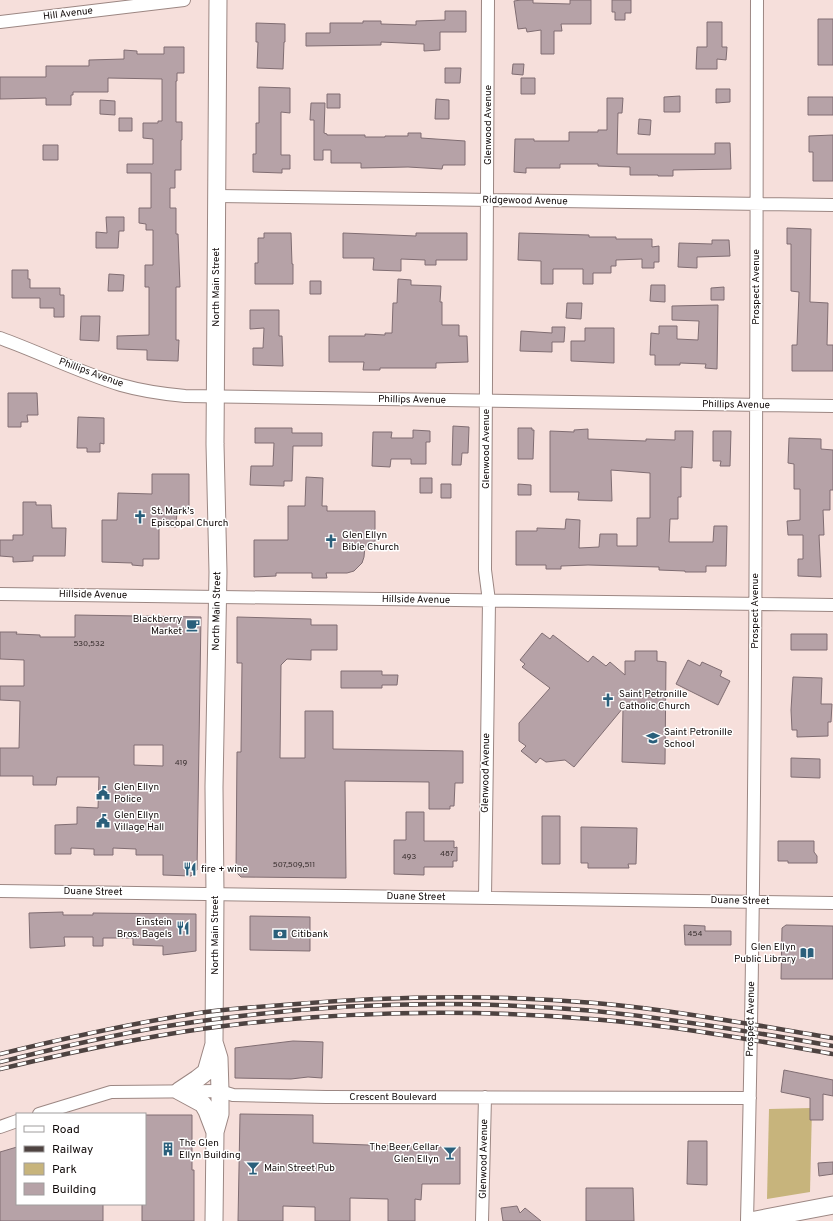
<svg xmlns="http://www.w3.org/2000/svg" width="833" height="1221" font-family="Overpass,sans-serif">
<rect width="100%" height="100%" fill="#f6dfdb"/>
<path fill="#c7b47c" d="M812,1108L810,1192L767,1199L769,1109Z"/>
<path fill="#b6a2a7" stroke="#806d72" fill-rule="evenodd" d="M521,0H533V3L570,4V0H591V24H561L562,31H554V54H541V30L527,32L526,28L518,29L514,1Z
M612,0H631V13H625V20H615V12H612Z
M445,11H466V32H440V50L424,51V44L381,42V45L306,46V33H330V23H363V21H381V24L416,25V21L445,20Z
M818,19H833V65H818Z
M707,22H722V47H727L726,60L717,59V69H696L697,47H707Z
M256,23L285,24V42H284L283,69L257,68L258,42H256Z
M164,47H184V73H177V81H176V122H182V140H181V170H175V188H170V208H176V234H178L180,287H176V340H179L178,361L147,360V350L117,349V336L149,335V287H145V265H153V230H146V224L139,223V208H151V173H127V164H153V139L143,138V123H158V121H162V79L108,78V92H73V95H71V105H46V98L0,99V77H46V66H89V60L124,59V50L137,51V54H164Z
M513,64H524L523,75L512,74Z
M445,68H461L460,83H445Z
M521,78H535V94H521Z
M259,87L290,88V113L281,112V155H290V169H282V173L253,172V154H256V123H259Z
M716,89H730V102L716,103Z
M327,94H340V108H327Z
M680,96V112H664V97Z
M808,97H833V115H808Z
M607,98H623L622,113H618L617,154H715V143H730L731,169L673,170V176H658V175H630V167L598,166V164H560V168H526V173L514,172L515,139H534V141H569V132H598V130H607Z
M436,99L449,100V119H435Z
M100,100L115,101V115L100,114Z
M311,103H325L324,133L327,134V135H365V137H385V136H408V133H421V138L465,141V165H443L442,169L408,167L361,168V163H331V150H323V160H314V120H310Z
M119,118H132V131H119Z
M639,119L651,120L650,135L638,134Z
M833,135V181H813V152H809V136Z
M43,145H58V160H43Z
M106,217H124V231H119L118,248H96V232L107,233Z
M787,228L811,229L810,302L828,303L827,345H833V371H792V345H797L799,292L791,291V244H787Z
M264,233H291L292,264H293V284H255V263H258V238H264Z
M343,233L416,236V233H467V260H436V265H425V260L401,259V271L373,270L374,258H343Z
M519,233L589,235V237H616V239H652V247L659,246V262H654V268H642V259L616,260V266H611V273H593V284H583V269H553V284H541V261L518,260Z
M712,240H729L730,256L697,257V268L678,267L679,243L712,244Z
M12,270H28V279H30V288H60V295H64V317H54V308H40V298H12Z
M109,274L124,275L123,291H108Z
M398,279L411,280V285L441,286L440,302H442V325H459V336H467L468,362L436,363V368H380V370H363L364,362H329V336H365V334L385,335V333H392L393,303H397Z
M310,281H321V294H310Z
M651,285H665V302L650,301Z
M724,287V300H711V288Z
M567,303H582L581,319L566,318Z
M718,305L717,369L705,368L706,364L680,363V365H655V355H650L651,333L659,334V326H677V339L698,340L699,321L672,320V306Z
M250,310H279V336H282L283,366L253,365V348H263L264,328L250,329Z
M81,316H100L99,341L80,340Z
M552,327H565L564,342H552V352L520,351L521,331L552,333Z
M585,328H614V363L571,361V341H585Z
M8,393H37L38,415H27L28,422H21V427H8Z
M78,417L104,418V444L100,443V452H87V448H77Z
M453,426L469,427L468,453H462L461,465H452Z
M255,428H292V433H322V446H293L292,481H284V486L250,485L251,466H273L274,443H255Z
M518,428H532V430H534L533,459H518Z
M588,429V439L646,441V439L675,440V431H693L692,468L681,467V497H678V519H670L669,542H713L714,526H727L726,566H706V572H685V571L659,570V567L588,565L561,566V569H546V565H516V531H537V528L565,529L566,519L580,520L579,548L599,547L600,534H617V546H637V518H650V473L611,470L612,501L578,500L579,492H550V431L574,432V430Z
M413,430L430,431V442H426V464H411V459H391L390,467L372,466L373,432H392L391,438H413Z
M713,431H731L730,466H720L721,461H713Z
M789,438L821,439V449L833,450V490H830V510H823L824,535H819L821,577L798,576V559H803V535H788L787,521L800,520V489H794V464L788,463Z
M152,474H189V511H177L176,527L159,526V559H143V566L132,565V563L102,562V520H117L118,493L152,494Z
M306,477L323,478L322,506H327V511H375V546H365L364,557L362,563L354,571L347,573H326L327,578H312V573H276V576L254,577V540H288V506H305Z
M420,478H432V493H420Z
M441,484H451V498H441Z
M518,484L531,485V495H518Z
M23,502H36V505H51L52,528H66L65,556H33V561L13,562V557L0,556V540H13V535H23Z
M75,615L201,617L197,870L191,876L163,875V855H136V849L113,848V855H94V849L71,848V854H55V825L77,824V807L98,808L99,777H57L56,785H33V776H0V748H19L20,701L0,700V686H24V660L0,659V632H17L16,634L40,635V637H75ZM134,745H163V766L134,765Z
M237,617L311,619V625H337V650H311V660L287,659L281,665L280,758H305V711H333V749L463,751V783H455L454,806H450V809H429V782L345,781L346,878L241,877L236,872L237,752H241L242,663H237Z
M542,633L550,639L553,635L588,662L593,656L606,666L610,662L625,675V661H635V651H657V661L666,662L665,764L622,762L623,708L574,767L565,760L546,762L540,758L536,763L521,751L526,746L519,741V723L550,688L522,667L525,664L520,660Z
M791,634H827V650H791Z
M688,660L700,666L702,662L722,671L720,676L730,681L718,705L676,684Z
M341,671H382V675H398L397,685H382V688H341Z
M793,677L822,678L821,704H832L831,722H828V736L797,737V730H792L791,710Z
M791,758L820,759V778L791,777Z
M406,812H424V841H454V848L457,847V861H453V867H424V875L394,874V840H406Z
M542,816H560V864H542Z
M581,827L637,828L636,864H628L629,868H588V863H581Z
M778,841H814V852L817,856V863H788V861H778Z
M63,912V915H93V913L196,914V951L163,955V946L133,945V938H103V946H93V937H64L65,946L30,948L29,913Z
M250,916L310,917V951L250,950Z
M684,925L705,926V931H731V945H685Z
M786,925L833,926V979H781L782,928Z
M293,1041L323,1042L322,1078L308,1077L291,1079L235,1078V1048Z
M784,1070L833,1080V1096L823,1094V1120H810V1098L781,1092Z
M240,1114L313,1115V1143L423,1147H460V1184H422L421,1200L415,1199V1221H388V1199L350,1198V1221H315V1207L283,1206V1221H238Z
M145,1115H192V1170H194V1221H142V1204H145Z
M688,1141H707V1185L687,1184Z
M17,1147V1204H103V1221H0V1152Z
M833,1162V1174L819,1176L818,1163Z
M586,1188H633L634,1221H586Z
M517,1206L520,1213L525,1208L541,1221H503L501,1208Z"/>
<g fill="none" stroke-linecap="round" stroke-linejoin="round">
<g stroke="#9c8783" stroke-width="14">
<path id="street" d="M0,22L184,0
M217,196L833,205
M0,338C41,353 79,372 121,385C142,391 163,394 185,396L833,406
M0,594L833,605
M0,891L833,903
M485,898L489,601L485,570L488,0
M39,1114L111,1092L220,1091L233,1095L326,1097L750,1098
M0,1127L17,1121
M482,1221L485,1097
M747,1221C757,814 756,407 757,0"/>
</g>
<g stroke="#9c8783" stroke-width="19">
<path id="secondary" d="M214,1044L206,1072L197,1079L179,1091L203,1104L207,1111L215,1132
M214,1221L215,1132L220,1114V1091L219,1058L214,1042L215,895L214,787L218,572L215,444L218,0
M750,1221L833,1205"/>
</g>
<use href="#street" stroke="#fff" stroke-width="12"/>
<use href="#secondary" stroke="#fff" stroke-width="17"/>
<g stroke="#4e4341" stroke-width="4.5">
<path id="rail" d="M0,1054C66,1038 132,1023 199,1013C226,1009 255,1007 283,1005C386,996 491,994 595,1003C675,1010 754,1025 833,1038
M0,1062C53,1049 107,1036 161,1027C303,1004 451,998 595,1011C675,1019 754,1032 833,1046
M0,1069C76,1051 154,1034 232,1025C351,1011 471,1009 591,1019C672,1025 753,1040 833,1054"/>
</g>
<use href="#rail" stroke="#fff" stroke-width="3" stroke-dasharray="9" stroke-linecap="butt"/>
</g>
<defs>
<g id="church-bare" transform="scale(1.08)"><path d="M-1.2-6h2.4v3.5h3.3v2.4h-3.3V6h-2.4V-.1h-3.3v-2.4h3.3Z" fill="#2a5f7b" stroke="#fff" stroke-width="2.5" paint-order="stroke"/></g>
<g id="cafe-bare" transform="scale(1.08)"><path d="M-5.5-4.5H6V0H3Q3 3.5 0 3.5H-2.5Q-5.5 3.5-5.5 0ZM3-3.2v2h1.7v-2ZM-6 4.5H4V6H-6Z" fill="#2a5f7b" stroke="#fff" stroke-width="2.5" paint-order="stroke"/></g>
<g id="school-bare" transform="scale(1.08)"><path d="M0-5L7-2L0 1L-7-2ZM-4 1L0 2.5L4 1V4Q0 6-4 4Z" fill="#2a5f7b" stroke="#fff" stroke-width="2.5" paint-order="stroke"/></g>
<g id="civic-bare" transform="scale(1.08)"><path d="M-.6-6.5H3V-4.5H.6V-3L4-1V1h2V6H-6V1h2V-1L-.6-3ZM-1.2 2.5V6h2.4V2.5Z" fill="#2a5f7b" stroke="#fff" stroke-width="2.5" paint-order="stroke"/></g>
<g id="restaurant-bare" transform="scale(1.08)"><path d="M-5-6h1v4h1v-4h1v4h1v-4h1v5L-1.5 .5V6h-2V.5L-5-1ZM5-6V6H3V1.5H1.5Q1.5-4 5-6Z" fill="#2a5f7b" stroke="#fff" stroke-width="2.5" paint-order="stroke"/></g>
<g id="bank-bare" transform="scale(1.08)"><path d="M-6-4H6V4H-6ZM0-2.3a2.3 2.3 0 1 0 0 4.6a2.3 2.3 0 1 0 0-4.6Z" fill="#2a5f7b" stroke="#fff" stroke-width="2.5" paint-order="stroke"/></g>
<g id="library-bare" transform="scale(1.08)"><path d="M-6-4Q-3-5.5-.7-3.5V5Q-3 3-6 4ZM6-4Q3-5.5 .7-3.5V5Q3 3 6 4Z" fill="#2a5f7b" stroke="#fff" stroke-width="2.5" paint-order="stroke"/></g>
<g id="building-bare" transform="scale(1.08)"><path d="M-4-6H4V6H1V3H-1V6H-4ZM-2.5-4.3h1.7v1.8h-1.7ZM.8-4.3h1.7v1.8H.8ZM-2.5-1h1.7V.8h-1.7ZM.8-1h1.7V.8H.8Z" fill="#2a5f7b" stroke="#fff" stroke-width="2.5" paint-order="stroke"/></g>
<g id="bar-bare" transform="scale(1.08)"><path d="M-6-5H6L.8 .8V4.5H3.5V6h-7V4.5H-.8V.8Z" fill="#2a5f7b" stroke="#fff" stroke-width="2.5" paint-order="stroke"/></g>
</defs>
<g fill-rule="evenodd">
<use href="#church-bare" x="140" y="517"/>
<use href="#church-bare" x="331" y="541"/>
<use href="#cafe-bare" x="193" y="625"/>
<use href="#church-bare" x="608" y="700"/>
<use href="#school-bare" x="653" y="738"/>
<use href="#civic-bare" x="103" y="793"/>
<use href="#civic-bare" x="103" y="821"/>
<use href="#restaurant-bare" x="190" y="869"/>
<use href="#restaurant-bare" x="183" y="928"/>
<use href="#bank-bare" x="280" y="934"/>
<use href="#library-bare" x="807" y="953"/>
<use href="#building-bare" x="168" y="1149"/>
<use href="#bar-bare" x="450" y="1153"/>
<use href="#bar-bare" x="253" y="1168"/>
</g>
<g text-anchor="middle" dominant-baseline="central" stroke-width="3" stroke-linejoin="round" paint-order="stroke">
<g font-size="8" fill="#3a3030">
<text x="89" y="644">530,532</text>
<text x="181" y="763">419</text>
<text x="447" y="854">487</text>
<text x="409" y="857">493</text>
<text x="294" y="865">507,509,511</text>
<text x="695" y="934">454</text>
</g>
<g font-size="10" fill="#110a09" stroke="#fff">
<text transform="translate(68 14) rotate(-7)">Hill Avenue</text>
<text transform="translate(488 125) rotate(-90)">Glenwood Avenue</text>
<text transform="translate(525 201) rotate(1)">Ridgewood Avenue</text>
<text transform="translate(216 287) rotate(-90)">North Main Street</text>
<text transform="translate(756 287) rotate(-90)">Prospect Avenue</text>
<text transform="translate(91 373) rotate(20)">Phillips Avenue</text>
<text transform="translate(412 400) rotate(1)">Phillips Avenue</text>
<text transform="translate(736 405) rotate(1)">Phillips Avenue</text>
<text transform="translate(486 449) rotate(-90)">Glenwood Avenue</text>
<text transform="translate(93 595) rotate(1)">Hillside Avenue</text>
<text transform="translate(416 600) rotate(1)">Hillside Avenue</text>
<text transform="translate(217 611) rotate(-89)">North Main Street</text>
<text transform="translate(755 611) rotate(-90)">Prospect Avenue</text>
<text transform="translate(486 773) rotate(-89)">Glenwood Avenue</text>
<text transform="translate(93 892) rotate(1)">Duane Street</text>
<text transform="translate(416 897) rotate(1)">Duane Street</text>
<text transform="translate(740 901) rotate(1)">Duane Street</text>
<text transform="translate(215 935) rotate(-90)">North Main Street</text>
<text transform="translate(751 1019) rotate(-89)">Prospect Avenue</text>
<text x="393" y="1097">Crescent Boulevard</text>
<text transform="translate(484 1159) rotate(-89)">Glenwood Avenue</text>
</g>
<g font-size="10" fill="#110a09" stroke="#fff" text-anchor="start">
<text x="151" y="511">St. Mark's<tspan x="151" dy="12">Episcopal Church</tspan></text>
<text x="342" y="535">Glen Ellyn<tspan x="342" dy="12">Bible Church</tspan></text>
<text x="182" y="619" text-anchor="end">Blackberry<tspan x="182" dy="12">Market</tspan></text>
<text x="619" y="694">Saint Petronille<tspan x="619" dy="12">Catholic Church</tspan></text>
<text x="664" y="732">Saint Petronille<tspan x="664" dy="12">School</tspan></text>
<text x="114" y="787">Glen Ellyn<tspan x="114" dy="12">Police</tspan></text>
<text x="114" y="815">Glen Ellyn<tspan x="114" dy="12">Village Hall</tspan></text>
<text x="201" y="869">fire + wine</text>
<text x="172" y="922" text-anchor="end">Einstein<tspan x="172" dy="12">Bros. Bagels</tspan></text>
<text x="291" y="934">Citibank</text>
<text x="796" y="947" text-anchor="end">Glen Ellyn<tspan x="796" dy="12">Public Library</tspan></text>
<text x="179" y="1143">The Glen<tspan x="179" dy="12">Ellyn Building</tspan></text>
<text x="439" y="1147" text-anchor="end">The Beer Cellar<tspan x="439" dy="12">Glen Ellyn</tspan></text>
<text x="264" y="1168">Main Street Pub</text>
</g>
</g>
<rect x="16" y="1113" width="130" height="92" fill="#ffffff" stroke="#a09d9d"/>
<rect x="24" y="1126" width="20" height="6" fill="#ffffff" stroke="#a09d9d"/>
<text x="52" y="1133" font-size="12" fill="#110a09">Road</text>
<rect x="24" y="1146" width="20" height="6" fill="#4e4341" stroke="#a09d9d"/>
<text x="52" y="1153" font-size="12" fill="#110a09">Railway</text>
<rect x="24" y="1163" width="20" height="12" fill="#c7b47c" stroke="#a09d9d"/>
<text x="52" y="1173" font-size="12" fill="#110a09">Park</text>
<rect x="24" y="1183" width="20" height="12" fill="#b6a2a7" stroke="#a09d9d"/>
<text x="52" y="1193" font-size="12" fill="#110a09">Building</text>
</svg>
